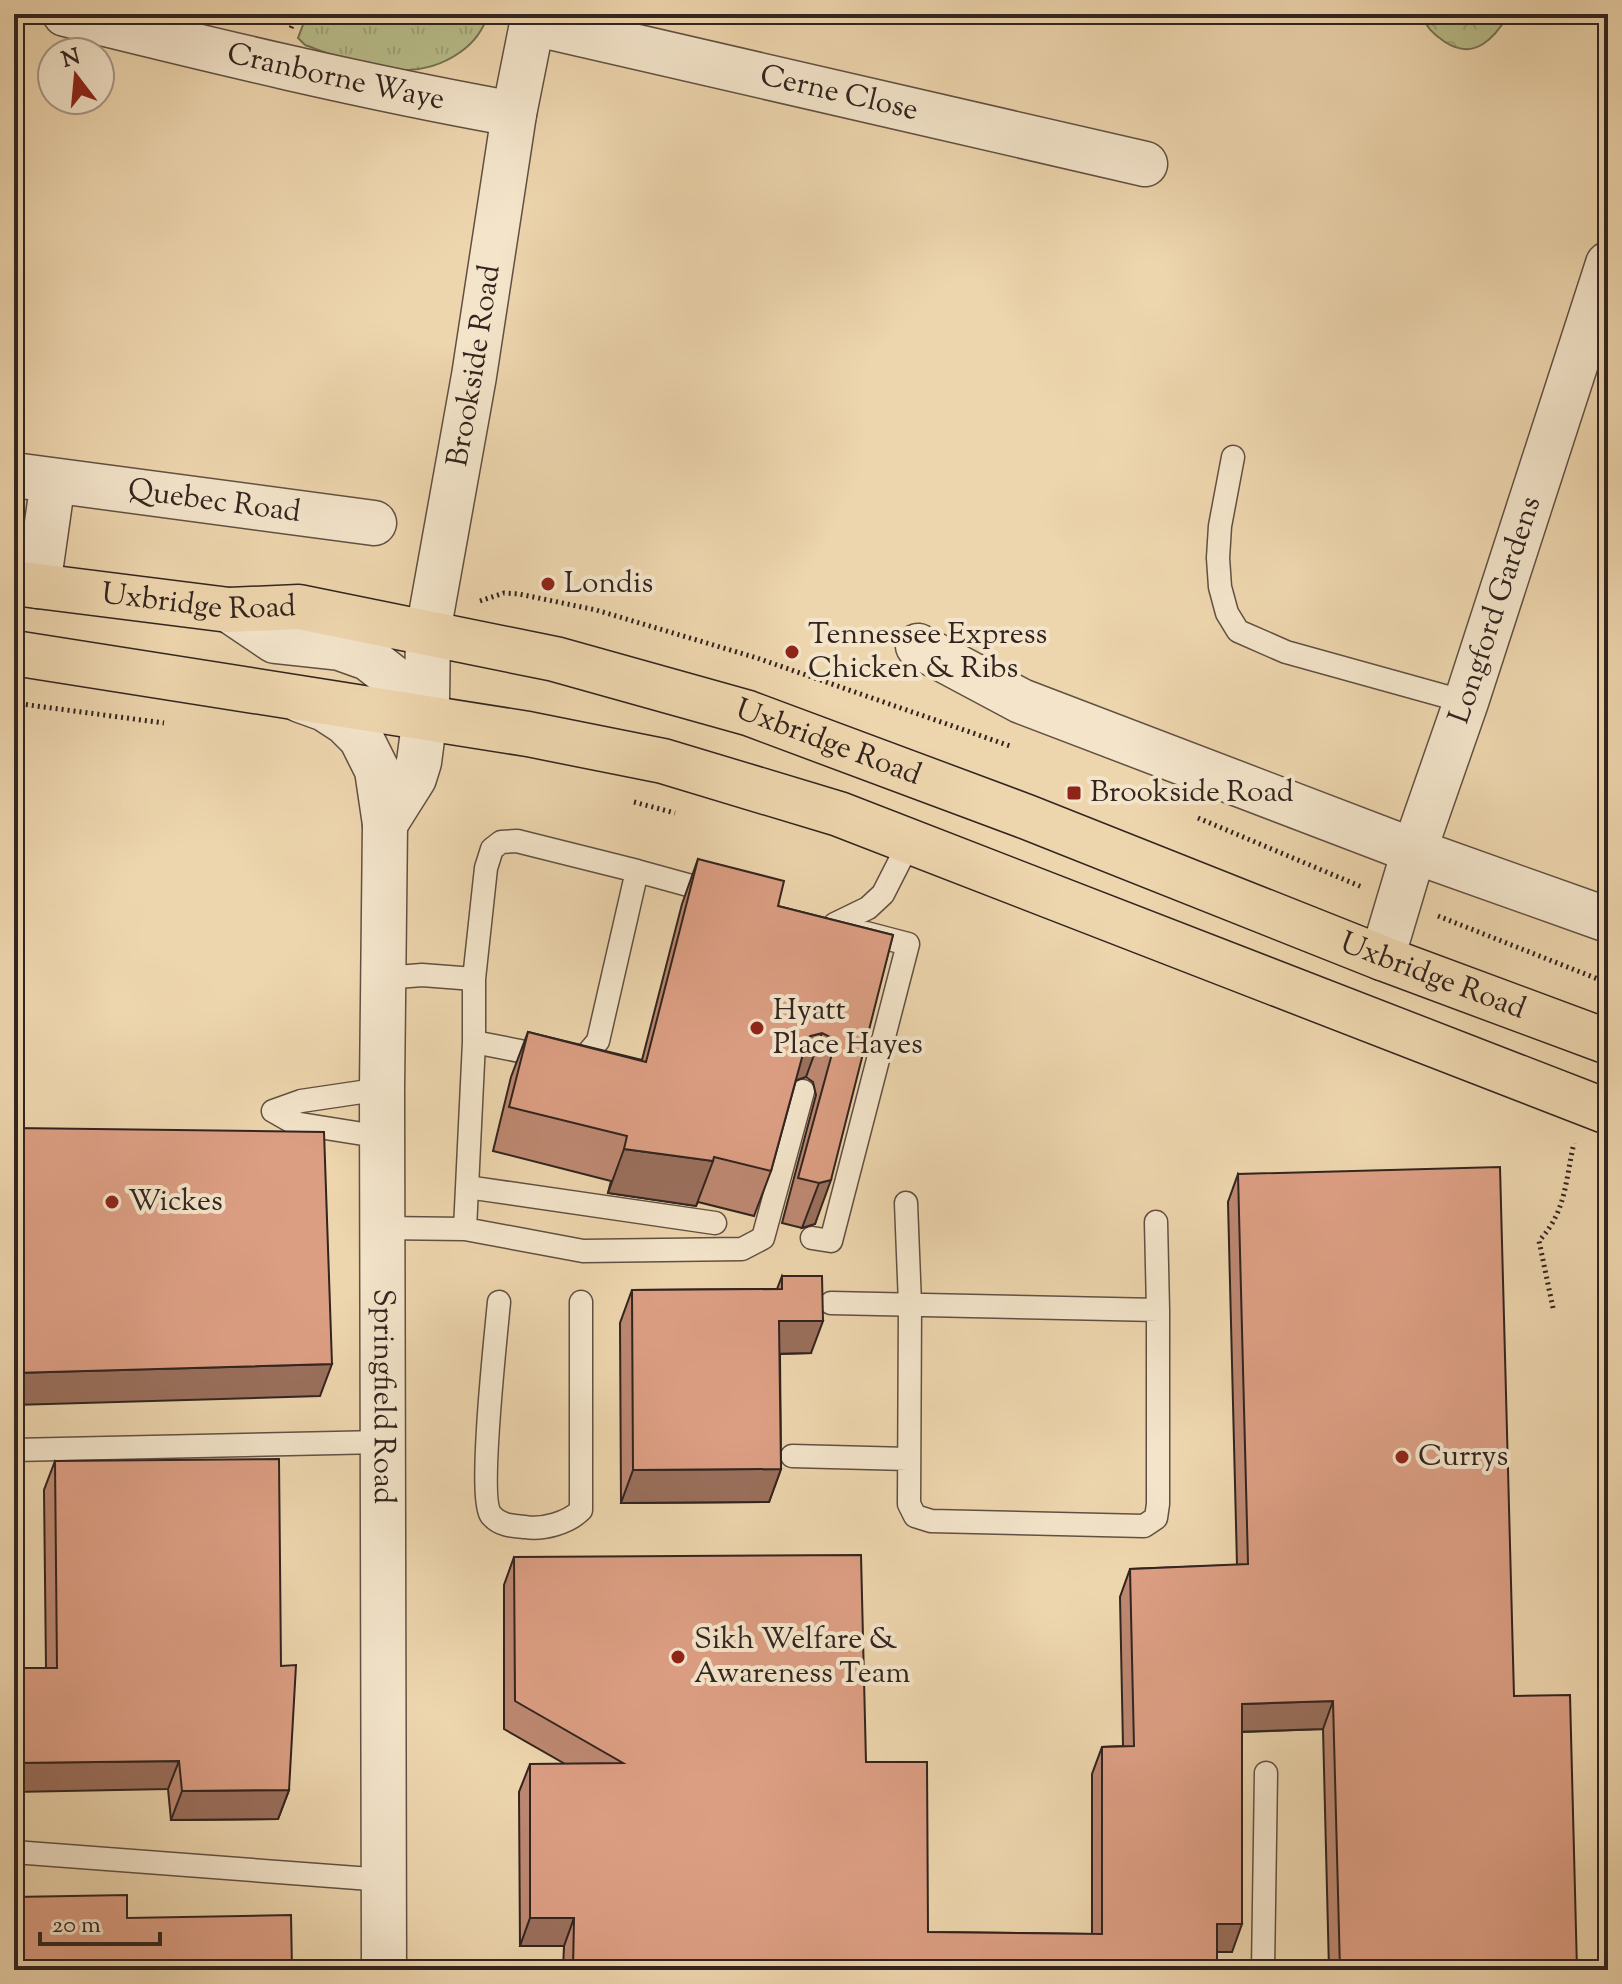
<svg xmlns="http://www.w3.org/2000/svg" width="1622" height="1984" font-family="'Sorts Mill Goudy',serif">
<defs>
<pattern id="grass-tufts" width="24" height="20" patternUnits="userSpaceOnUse" patternTransform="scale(2)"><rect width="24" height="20" fill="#b8bd8a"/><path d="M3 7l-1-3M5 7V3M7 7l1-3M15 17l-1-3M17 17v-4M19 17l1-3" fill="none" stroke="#9fa277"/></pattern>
<pattern id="forest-crowns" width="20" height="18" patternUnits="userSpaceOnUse" patternTransform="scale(2)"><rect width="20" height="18" fill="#b8bd8a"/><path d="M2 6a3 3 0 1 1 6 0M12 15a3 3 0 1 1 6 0" fill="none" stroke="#9fa277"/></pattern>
</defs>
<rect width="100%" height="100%" fill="#edd5ad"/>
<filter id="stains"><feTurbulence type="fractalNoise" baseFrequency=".0025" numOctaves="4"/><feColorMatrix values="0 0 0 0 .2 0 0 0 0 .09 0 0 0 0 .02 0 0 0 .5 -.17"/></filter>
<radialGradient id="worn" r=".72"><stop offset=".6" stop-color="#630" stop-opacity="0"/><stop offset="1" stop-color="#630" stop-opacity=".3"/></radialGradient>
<path fill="url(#grass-tufts)" stroke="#757054" stroke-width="2" d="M307,14H488C483,31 474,43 459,53C410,87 355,63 305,45L298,38Z"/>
<path fill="url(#forest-crowns)" stroke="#757054" stroke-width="2" d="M1421,14H1509C1494,39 1474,61 1445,42C1434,35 1425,26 1421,14Z"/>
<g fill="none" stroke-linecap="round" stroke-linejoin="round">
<g stroke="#615042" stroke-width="25">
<path id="service" d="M1233,457L1220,526L1218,558L1220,587L1227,613L1238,631L1286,652L1466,702
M637,871L717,893
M835,924L868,908L883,894L910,841
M384,978L422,975L474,979
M273,1111L294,1123L382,1137
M273,1111L301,1101L382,1089
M467,1187L715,1223
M1156,1222L1158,1310
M383,1228L465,1229L474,1042V979L486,868L492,849L501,842L517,841L637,871L598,1041L581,1061L561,1059L474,1042
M465,1229L583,1251L742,1249L763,1238L803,1091
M812,1238L831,1241L908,944L866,933
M499,1302C496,1334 478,1497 491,1515C500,1526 513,1526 525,1527C543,1530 568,1523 581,1510V1302
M831,1303L1158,1310V1504L1156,1518L1144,1526L931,1521L915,1516L909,1504L910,1304L906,1203
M14,1450L382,1442
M792,1456L908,1459
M14,1852L384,1880
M1263,1970L1266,1773"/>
</g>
<g stroke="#615042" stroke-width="47">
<g id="minor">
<path id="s1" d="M65,14C214,51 363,87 514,114"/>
<path id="s2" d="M533,23L1145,164"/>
<path id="s3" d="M14,475L374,523"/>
<path d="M38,586L53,481"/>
<path d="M229,610L275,641L340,648L368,658L401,684L425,719"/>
<path d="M918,646L1021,701L1414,851L1608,920"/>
<path id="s4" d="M300,700L325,709L345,722L361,738L377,770L385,824L382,1089L384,1970"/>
<path id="s5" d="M385,824L414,778L419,762L427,701L428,632L474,376L514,114L534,14"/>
<path id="s6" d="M1382,958L1414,851L1466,702L1608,264"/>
</g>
</g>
<g stroke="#32241f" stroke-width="47">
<g id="primary">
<path id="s7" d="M14,583L229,610L299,607L555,659L748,713L1027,817L1382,958L1608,1042"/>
<path d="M14,653L528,734L663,761L839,814L1608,1112"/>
</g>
</g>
<path stroke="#32241f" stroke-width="5" stroke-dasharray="2 4" stroke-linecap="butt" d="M291,28L297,14
M480,601L504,593L519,594L596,610L757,658L1013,747
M14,703L164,723
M634,802L675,813
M1198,818L1362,887
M1438,916L1608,983
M1553,1308L1539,1241C1567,1210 1565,1181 1574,1143"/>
<use href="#service" stroke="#f3e4ca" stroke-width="22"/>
<use href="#minor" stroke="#f3e4ca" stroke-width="44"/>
<use href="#primary" stroke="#edd5ad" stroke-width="44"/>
</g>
<path fill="#bd8871" stroke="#32241f" stroke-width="2" d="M698,859L778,906L893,935L815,1224L802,1228L782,1223L816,1095L813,1082L806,1077L796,1080L771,1171L754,1216L698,1202L696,1206L608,1193L611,1181L493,1151L511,1077L528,1032L642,1060L682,904Z
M1238,1174L1514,1696L1577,1970H1329L1323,1729L1242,1732L1232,1952H1217V1970H563L564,1946H520L519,1792L530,1764H565L504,1729V1585L514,1557L866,1762L928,1932L1092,1934V1774L1102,1747L1123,1746L1120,1597L1130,1569L1237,1565L1228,1202Z
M782,1276L811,1353L780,1354L781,1469L769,1502L621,1503L620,1323L632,1290L777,1289Z
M55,1461L281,1666L289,1790L278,1819L171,1820L168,1789L46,1668L44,1490Z"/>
<path fill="#9a6f5c" stroke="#32241f" stroke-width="2" d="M822,1033L806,1077L794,1081L806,1043L810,1036Z
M624,1149L713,1161L696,1206L608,1193Z
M831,1180L815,1224L802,1228L819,1183Z
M779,1321H823L811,1353L768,1354Z
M332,1364L320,1396L14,1405V1373Z
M781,1469L769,1502L621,1503L633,1470Z
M1333,1701L1323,1729L1231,1732L1242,1704Z
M179,1761L168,1789L14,1792V1763Z
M289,1790L278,1819L171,1820L182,1791Z
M530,1918H574L564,1946H520Z
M1217,1924H1242L1232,1952H1207Z"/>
<path fill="#dc9e83" stroke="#32241f" stroke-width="2" d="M698,859L784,881L778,906L893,935L831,1180L819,1183L798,1178L833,1050L830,1037L822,1033L810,1036L806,1043L771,1171L714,1157L713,1161L624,1149L627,1136L509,1107L528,1032L646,1062Z
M14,1128L324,1132L332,1364L14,1373Z
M1500,1167L1514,1696L1570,1695L1577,1970H1340L1333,1701L1242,1704V1924H1217V1970H573L574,1918H530V1764L623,1763L515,1701L514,1557L861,1555L866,1762H927L928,1932L1102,1934V1747L1134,1746L1130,1569L1248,1564L1238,1174Z
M782,1276H822L823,1321H779L781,1469L633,1470L632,1290L782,1289Z
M279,1459L281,1666L296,1665L289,1790L182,1791L179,1761L14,1763V1668H57L55,1461Z
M127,1895V1918L291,1915L292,1970H14V1897Z"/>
<g fill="#8f2418" stroke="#f3e4ca" stroke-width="3">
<circle cx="548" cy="584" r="8"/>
<circle cx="792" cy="652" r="8"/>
<rect x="1066" y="785" width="16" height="16" rx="4"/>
<circle cx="757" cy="1028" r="8"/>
<circle cx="112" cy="1202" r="8"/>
<circle cx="1402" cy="1457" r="8"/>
<circle cx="678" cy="1657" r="8"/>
</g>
<g text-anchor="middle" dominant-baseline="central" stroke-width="8" stroke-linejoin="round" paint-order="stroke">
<g font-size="30" fill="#32241f" stroke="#f3e4ca">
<text stroke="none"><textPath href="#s1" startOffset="278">Cranborne Waye</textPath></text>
<text stroke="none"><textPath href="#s2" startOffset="314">Cerne Close</textPath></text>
<text stroke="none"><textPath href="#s5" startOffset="472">Brookside Road</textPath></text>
<text stroke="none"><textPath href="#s3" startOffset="202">Quebec Road</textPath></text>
<text stroke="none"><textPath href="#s7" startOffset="186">Uxbridge Road</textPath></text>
<text stroke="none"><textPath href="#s6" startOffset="366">Longford Gardens</textPath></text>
<text stroke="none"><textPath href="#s7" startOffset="834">Uxbridge Road</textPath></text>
<text stroke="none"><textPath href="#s7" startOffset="1482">Uxbridge Road</textPath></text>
<text stroke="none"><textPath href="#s4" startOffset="736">Springfield Road</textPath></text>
</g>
<g font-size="30" fill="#32241f" stroke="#f3e4ca" text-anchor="start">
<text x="564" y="584">Londis</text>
<text x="808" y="635">Tennessee Express<tspan x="808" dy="34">Chicken &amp; Ribs</tspan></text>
<text x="1090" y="793">Brookside Road</text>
<text x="773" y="1011">Hyatt<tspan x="773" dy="34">Place Hayes</tspan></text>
<text x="128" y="1202">Wickes</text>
<text x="1418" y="1457">Currys</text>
<text x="694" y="1640">Sikh Welfare &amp;<tspan x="694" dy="34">Awareness Team</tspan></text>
</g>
</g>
<rect width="1622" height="1984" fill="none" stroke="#edd5ad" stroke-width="48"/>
<rect x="16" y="16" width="1590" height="1952" fill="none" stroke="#32241f" stroke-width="4"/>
<rect x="24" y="24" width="1574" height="1936" fill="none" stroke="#32241f" stroke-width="2"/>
<g transform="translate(76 76) rotate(344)"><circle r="38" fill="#f3e4ca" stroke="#a69786" stroke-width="2"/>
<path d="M0-6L14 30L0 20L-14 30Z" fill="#8f2418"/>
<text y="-12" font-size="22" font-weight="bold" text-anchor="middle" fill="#32241f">N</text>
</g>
<path d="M40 1932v12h120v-12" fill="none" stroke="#32241f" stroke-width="4"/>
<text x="52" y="1932" font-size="24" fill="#32241f" stroke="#f3e4ca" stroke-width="6" paint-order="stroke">20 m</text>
<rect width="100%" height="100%" filter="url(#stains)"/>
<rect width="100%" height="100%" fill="url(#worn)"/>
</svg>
